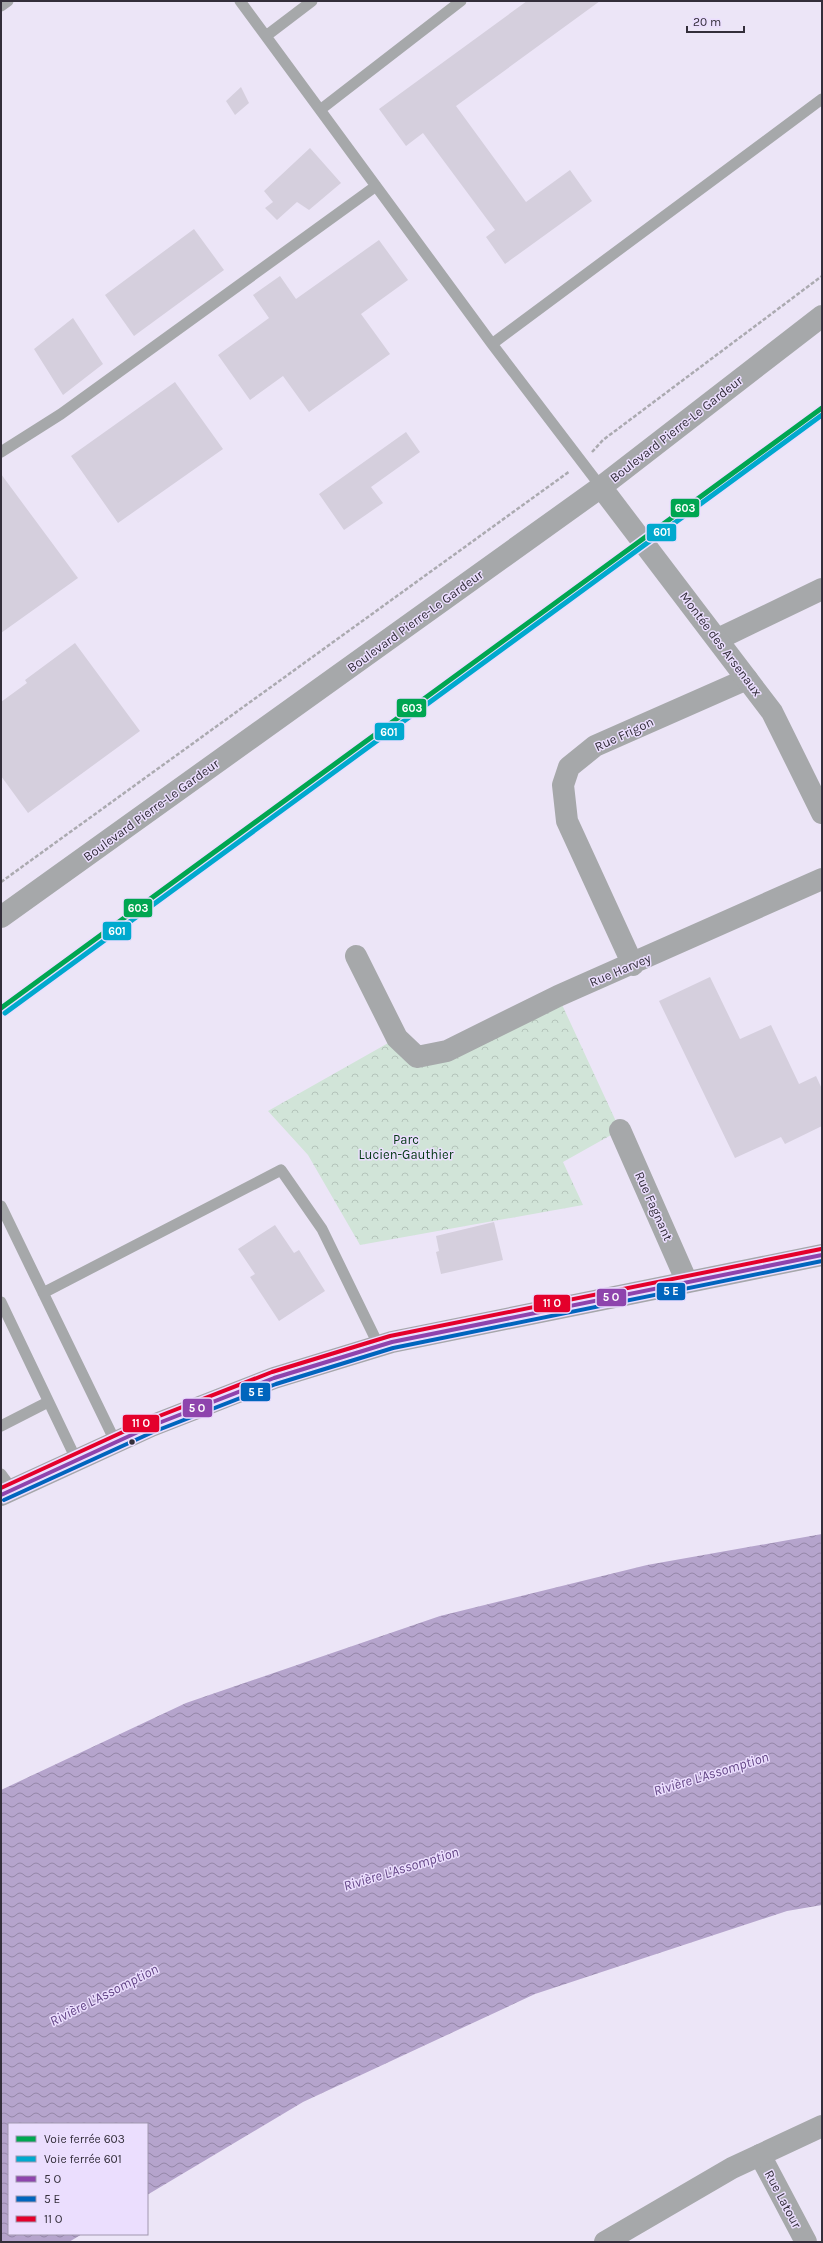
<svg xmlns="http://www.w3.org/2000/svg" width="823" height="2243" font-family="Karla,sans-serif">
<defs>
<pattern id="park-crowns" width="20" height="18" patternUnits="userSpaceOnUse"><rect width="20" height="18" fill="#d1e4d8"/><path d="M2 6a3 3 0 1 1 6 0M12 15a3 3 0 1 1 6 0" fill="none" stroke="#b4c4ba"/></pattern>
<pattern id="water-waves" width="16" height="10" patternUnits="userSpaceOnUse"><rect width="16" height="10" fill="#b5a4cc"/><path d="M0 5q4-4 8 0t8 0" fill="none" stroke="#9486a7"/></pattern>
</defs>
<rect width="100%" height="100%" fill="#ece5f7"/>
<path fill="url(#park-crowns)" d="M558,996L620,1130L563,1162L583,1205L360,1245L308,1155L268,1111L397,1038L417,1057Z"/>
<path fill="url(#water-waves)" d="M822,1534V1905L787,1911L535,1994L303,2102L147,2195V2124H9V2234H82L69,2242H1V1790L186,1703L440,1616L647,1565Z"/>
<path fill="#d5cfdd" d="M527,1H600L456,106L526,202L570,170L592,201L505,264L486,237L495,230L423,133L406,146L379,109Z
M241,87L249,103L235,115L226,101Z
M310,148L341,183L309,210L297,202L277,220L265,208L273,202L264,191Z
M194,229L224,270L134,336L105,295Z
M379,240L408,280L361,314L390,354L309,412L283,376L250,400L218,355L269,318L253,295L280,276L296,299Z
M73,318L103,364L63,395L34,349Z
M175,382L223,449L118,523L71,456Z
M406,432L420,452L371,487L383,503L344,530L319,494Z
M1,474L78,578L1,633Z
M75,643L140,731L28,813L1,776V702L27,683L25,680Z
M710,977L740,1039L771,1025L799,1084L816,1076L822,1089V1126L785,1144L781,1137L735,1158L659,1001Z
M494,1222L503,1260L441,1274L436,1252L439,1251L436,1236Z
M275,1225L294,1253L299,1250L325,1291L279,1321L250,1277L255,1274L238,1249Z"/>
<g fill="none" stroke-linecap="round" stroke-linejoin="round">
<path stroke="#abaab0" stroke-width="2.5" stroke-dasharray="4 2" stroke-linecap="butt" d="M592,452L603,440L822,276
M1,882L570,471"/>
<path stroke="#a6a8aa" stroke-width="11" d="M240,1L492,344L601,487
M1,6L8,1
M266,36L312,1
M320,110L461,1
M492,344L822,99
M1,452L61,414L376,186
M1,1206L115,1441
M43,1293L281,1170L322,1229L379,1346
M1,1302L76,1459
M1,1426L48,1402
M1,1474L12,1489"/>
<path stroke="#a6a8aa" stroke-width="22" d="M718,639L822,589
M356,956L397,1038L417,1057L447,1051L558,996L822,879
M633,965L567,821L563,785L569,767L595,746L747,679
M620,1130L687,1282
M760,2155L806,2242"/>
<path stroke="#a6a8aa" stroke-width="22" d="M601,487L772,712L822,813
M1,917L601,487L822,316
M605,2242L732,2168L822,2126"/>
<path stroke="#a6a7ab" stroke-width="22" d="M1,1495L151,1426L274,1378L392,1342L822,1255"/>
<g stroke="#ebdefe" stroke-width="7">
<path id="bus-1" d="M1,1495L151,1426L274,1378L392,1342L822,1255"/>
</g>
<g stroke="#ebdefe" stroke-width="7">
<path id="bus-2" d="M4,1500L153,1432L276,1384L393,1348L822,1261"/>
</g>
<g stroke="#ebdefe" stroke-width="7">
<path id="bus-3" d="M1,1488L149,1420L272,1372L390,1336L821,1249"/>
</g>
<use href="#bus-1" stroke="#8e44ad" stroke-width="4"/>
<use href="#bus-2" stroke="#0065bd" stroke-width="4"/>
<use href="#bus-3" stroke="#e4002b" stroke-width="4"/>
<g stroke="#ebdefe" stroke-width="8">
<path id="rail-1" d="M1,1008L822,408"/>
</g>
<g stroke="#ebdefe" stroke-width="8">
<path id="rail-2" d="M5,1013L822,415"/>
</g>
<use href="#rail-1" stroke="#00a651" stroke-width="5"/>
<use href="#rail-2" stroke="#00a9ce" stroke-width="5"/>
</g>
<circle fill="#332e3a" stroke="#ebdefe" stroke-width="1.5" cx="132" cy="1442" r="3.5"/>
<g text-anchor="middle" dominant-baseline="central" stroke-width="3" stroke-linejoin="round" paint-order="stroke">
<g font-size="13" fill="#332e3a" stroke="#ebdefe">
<text transform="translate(676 429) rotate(-38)">Boulevard Pierre-Le Gardeur</text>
<text transform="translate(415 621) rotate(-36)">Boulevard Pierre-Le Gardeur</text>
<text transform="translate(721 644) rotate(53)">Montée des Arsenaux</text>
<text transform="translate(624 734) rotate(-25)">Rue Frigon</text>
<text transform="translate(151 810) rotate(-36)">Boulevard Pierre-Le Gardeur</text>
<text transform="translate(620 970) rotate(-23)">Rue Harvey</text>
<text transform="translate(654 1206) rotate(66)">Rue Fagnant</text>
<text transform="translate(783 2199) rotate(62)">Rue Latour</text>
</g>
<g font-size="13" fill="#023711" stroke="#ebdefe">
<text x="406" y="1139">Parc<tspan x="406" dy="15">Lucien-Gauthier</tspan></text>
</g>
<g font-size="14" font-style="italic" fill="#634586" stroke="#ebdefe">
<text transform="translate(711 1774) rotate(-17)">Rivière L'Assomption</text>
<text transform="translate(401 1869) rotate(-17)">Rivière L'Assomption</text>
<text transform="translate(104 1995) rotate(-27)">Rivière L'Assomption</text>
</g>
</g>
<g stroke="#ebdefe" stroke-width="1.5">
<rect x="670" y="498" width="30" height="20" rx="4" fill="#00a651"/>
<rect x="646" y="523" width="31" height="19" rx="4" fill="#00a9ce"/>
<rect x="396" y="698" width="31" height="20" rx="4" fill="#00a651"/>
<rect x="374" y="722" width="31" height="19" rx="4" fill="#00a9ce"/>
<rect x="123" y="898" width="30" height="20" rx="4" fill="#00a651"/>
<rect x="102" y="921" width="30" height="20" rx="4" fill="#00a9ce"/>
<rect x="656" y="1282" width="30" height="19" rx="4" fill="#0065bd"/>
<rect x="596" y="1288" width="31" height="19" rx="4" fill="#8e44ad"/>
<rect x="533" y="1294" width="38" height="19" rx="4" fill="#e4002b"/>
<rect x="240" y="1382" width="31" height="20" rx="4" fill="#0065bd"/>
<rect x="182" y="1398" width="31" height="20" rx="4" fill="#8e44ad"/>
<rect x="122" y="1414" width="38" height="19" rx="4" fill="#e4002b"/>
</g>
<g font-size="11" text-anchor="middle" font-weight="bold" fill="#fff">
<text x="685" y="512">603</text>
<text x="662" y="536">601</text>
<text x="412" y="712">603</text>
<text x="389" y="736">601</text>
<text x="138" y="912">603</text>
<text x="117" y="935">601</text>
<text x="671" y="1295">5 E</text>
<text x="611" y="1301">5 O</text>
<text x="552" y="1307">11 O</text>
<text x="256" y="1396">5 E</text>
<text x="197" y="1412">5 O</text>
<text x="141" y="1427">11 O</text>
</g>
<rect width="823" height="2243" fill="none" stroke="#332e3a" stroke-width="4"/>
<rect x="8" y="2123" width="140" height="112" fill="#ebdefe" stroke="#a198b0"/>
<rect x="16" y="2136" width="20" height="6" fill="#00a651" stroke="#a198b0"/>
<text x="44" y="2143" font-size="12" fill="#332e3a">Voie ferrée 603</text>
<rect x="16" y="2156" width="20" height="6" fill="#00a9ce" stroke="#a198b0"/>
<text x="44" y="2163" font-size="12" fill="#332e3a">Voie ferrée 601</text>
<rect x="16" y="2176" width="20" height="6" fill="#8e44ad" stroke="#a198b0"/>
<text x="44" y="2183" font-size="12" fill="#332e3a">5 O</text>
<rect x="16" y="2196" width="20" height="6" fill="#0065bd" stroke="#a198b0"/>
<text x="44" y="2203" font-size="12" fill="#332e3a">5 E</text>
<rect x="16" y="2216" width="20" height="6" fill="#e4002b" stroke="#a198b0"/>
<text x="44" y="2223" font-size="12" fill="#332e3a">11 O</text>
<path d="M687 26v6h57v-6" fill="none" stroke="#332e3a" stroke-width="2"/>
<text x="693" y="26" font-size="12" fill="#332e3a" stroke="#ebdefe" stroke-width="3" paint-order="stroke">20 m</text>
</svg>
